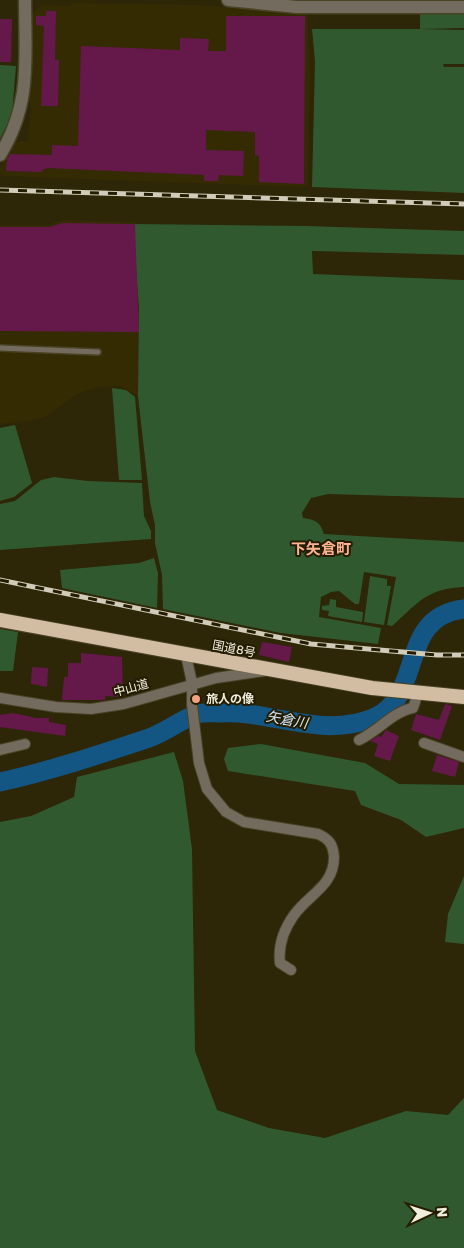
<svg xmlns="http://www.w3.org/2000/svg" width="464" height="1248" font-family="Rubik,'Noto Sans JP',sans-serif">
<rect width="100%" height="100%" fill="#2d2607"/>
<path fill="#342b03" d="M71,3L197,5L307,14L310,59L308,187L0,176V167L15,142L28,141L31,108V103H29L32,14L41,5L71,6Z
M61,220L135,222V256L139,308L138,396L121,386L98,387L79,393L45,417L28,421L0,424V225H48Z"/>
<path fill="#31592f" d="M420,14H464V28L420,29L464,30V64H443L444,67H464V193L312,187L315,61L312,29H420Z
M0,65L16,66L12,114L0,139Z
M135,224L306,226L464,231V255L312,251L313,274L464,280V498L328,494L311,498L302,513L303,518C315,520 320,521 324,534L464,542V587C426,589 419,602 392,626L387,625L396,577L364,572L359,604H355L339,591L331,592L321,597L319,617L381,628L378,644L281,633L163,609L162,575L155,543V525L150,502L138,396L139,308L135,256Z
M112,388L126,390L135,397L142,480H119Z
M15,425L32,483L14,497L0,501V428Z
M54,477L88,481L142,483L144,516L151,531V539L0,550V504L15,501L41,480Z
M154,558L158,573L157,608L62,588L60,570L139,563Z
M370,576L387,579V586H391L384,625L364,622Z
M330,599L336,600V607L363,612L362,622L328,616L329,611L322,610V606L329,605Z
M0,629L18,632L13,671H0Z
M261,744L365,763L399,784L464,785V828L426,837L401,820L361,805L355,791L228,771L224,759L228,748Z
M174,752L183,781L192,849L195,1051L217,1110L269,1128L325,1138L406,1111L448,1115L464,1098V1248H0V822L31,816L74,797L77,777Z
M464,876V944L445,942L448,914Z"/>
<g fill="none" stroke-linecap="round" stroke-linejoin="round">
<path stroke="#135683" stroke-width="19" d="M0,782C50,771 101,754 149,738C166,732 180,720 197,714C204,712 212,713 220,713C272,710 321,739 373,718C426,696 396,617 464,609"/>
</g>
<path fill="#65194b" d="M46,11H56L55,60H59L58,106H41L44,26L36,25V16H46Z
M226,16H305L304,184L259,182V156L255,155V132L206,130V150L244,151L243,176L219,175L218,181H204V175L48,168L42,170V172L6,171L7,159L10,154L52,155V145L78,146L81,46L180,50V38L209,39L208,51H226Z
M0,19H12L11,62H0Z
M63,223L135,224L139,332L0,331V227H49Z
M262,642L292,647L289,662L259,655Z
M81,653L122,657L123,697L105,696V700H62L64,677H68V663H81Z
M32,667L48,668L47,687L31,684Z
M445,704L452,706L440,740L411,730L416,714L439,720Z
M13,713L36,718H49V722L66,725L65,736L0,727V715Z
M386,730L399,736L390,761L374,756L378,744L370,741L378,736L381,737Z
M437,755L459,762L455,777L432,771Z"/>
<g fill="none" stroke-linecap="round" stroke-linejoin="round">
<g stroke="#494225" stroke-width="8">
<path id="service" d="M0,348L98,352"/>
</g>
<g stroke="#494225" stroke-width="12">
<path id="minor" d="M186,655L192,683V705L199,763L207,789L226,812L244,822L318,834C329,839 333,844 334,857C334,886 309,894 294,915C284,929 278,946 280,963L291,970
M0,698L56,707L91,709L124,704L216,678L264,671
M359,740C378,731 394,711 413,708L418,693
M424,743L464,757
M0,750L25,744"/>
</g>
<g stroke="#494225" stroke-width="15">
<path id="tertiary" d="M228,0L297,7H464
M0,155C32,103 25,58 25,0"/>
</g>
<g stroke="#494225" stroke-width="16">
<path id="trunk" d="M0,620L372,688L464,697"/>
</g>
<use href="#service" stroke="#746b5f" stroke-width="5"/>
<use href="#minor" stroke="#746b5f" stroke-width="10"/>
<use href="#tertiary" stroke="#746b5f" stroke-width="12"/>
<use href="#trunk" stroke="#d2bda2" stroke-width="14"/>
<g stroke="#d0ccb9" stroke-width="5">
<path id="rail" d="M0,190L464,204
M0,580L311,644L437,655H464"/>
</g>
<use href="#rail" stroke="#241c00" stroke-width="3" stroke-dasharray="9" stroke-linecap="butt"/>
</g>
<circle fill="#f1a17d" stroke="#241c00" stroke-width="2" cx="196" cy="699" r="5"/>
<g text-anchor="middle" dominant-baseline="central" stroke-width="4" stroke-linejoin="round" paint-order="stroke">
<g font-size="12" fill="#f2eedd" stroke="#241c00">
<text transform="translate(234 649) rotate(11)">国道8号</text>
<text transform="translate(131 688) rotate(-15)">中山道</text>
</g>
<g font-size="12" font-weight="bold" fill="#f2eedd" stroke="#241c00" text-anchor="start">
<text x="206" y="699">旅人の像</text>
</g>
<g font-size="14" font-style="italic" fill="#d4e7f7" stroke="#241c00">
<text transform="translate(287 720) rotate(10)">矢倉川</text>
</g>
<g font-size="15" font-weight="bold" fill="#ffb391" stroke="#241c00">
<text x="321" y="549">下矢倉町</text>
</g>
</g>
<g transform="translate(429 1213) rotate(86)" stroke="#241c00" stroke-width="4" paint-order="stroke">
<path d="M0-4L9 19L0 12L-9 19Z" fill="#f2eedd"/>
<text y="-8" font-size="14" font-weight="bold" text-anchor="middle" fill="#f2eedd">N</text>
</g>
</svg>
